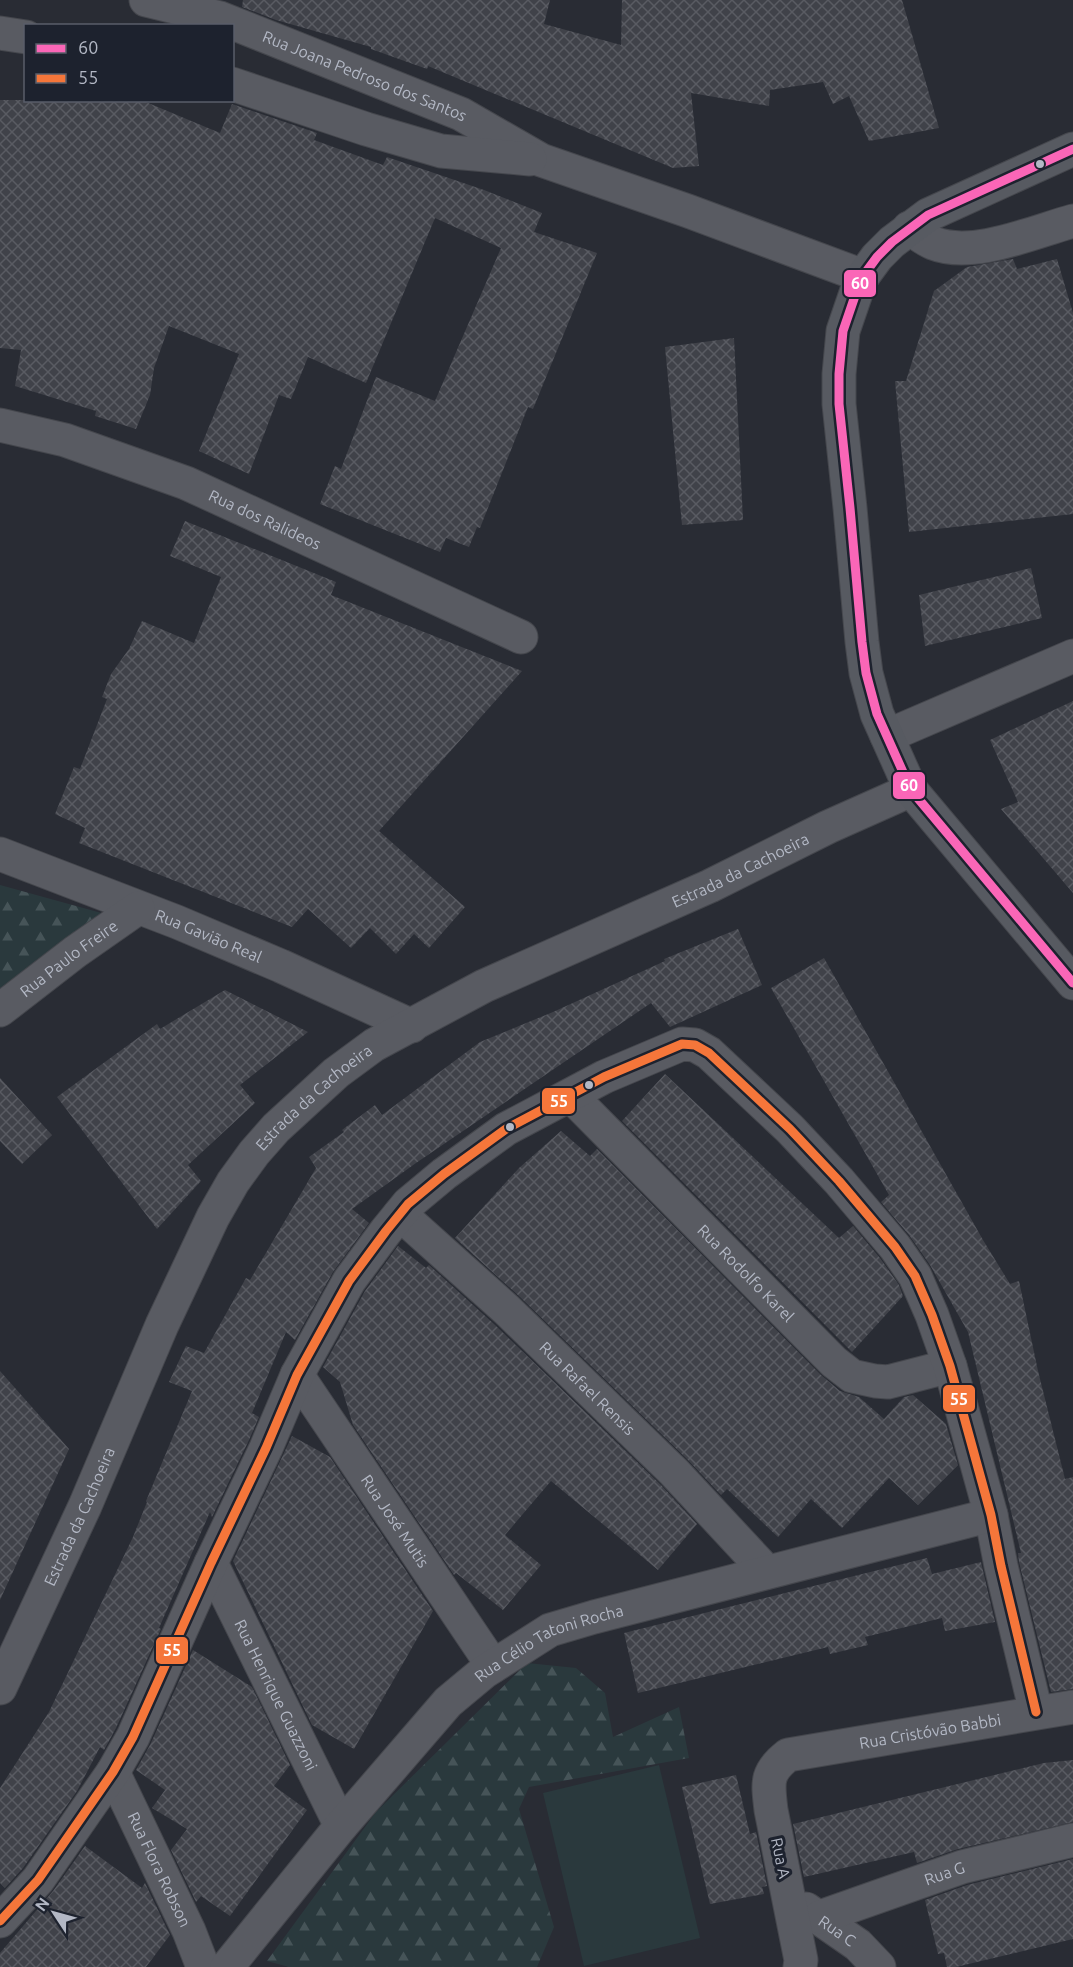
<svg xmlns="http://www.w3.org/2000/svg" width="1073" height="1967" font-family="Ubuntu,sans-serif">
<defs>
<pattern id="forest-firs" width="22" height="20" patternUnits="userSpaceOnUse" patternTransform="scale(1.5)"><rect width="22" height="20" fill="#2a393d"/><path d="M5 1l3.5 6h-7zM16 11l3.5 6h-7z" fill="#465458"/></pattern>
<pattern id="building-cross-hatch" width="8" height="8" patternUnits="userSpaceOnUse" patternTransform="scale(1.5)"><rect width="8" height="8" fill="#404249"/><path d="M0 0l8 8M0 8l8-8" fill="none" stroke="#595b62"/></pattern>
</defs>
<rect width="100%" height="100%" fill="#292c34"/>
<path fill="url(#forest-firs)" d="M0,885L105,914L0,1000Z
M527,1663L576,1668L605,1693L613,1737L679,1707L689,1758L529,1787L519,1809L554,1927L537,1967H289L267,1961L376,1812Z"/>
<path fill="#2a393d" d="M659,1765L700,1938L584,1966L543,1793Z"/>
<path fill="url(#building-cross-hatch)" d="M243,0H550L544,24L621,45L622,0H902L939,128L869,141L849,96L833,104L823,82L770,90L769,106L691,93L699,166L673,168L428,66L427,69L371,49V47L276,20L242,7Z
M0,100H141L220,133L232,104L317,133L314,140L383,165L387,157L484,190L542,213L534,232L597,253L533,409L528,407L480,528L477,527L469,547L446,538L440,552L320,504L335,466L341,469L376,377L435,401L501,248L435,218L366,383L308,357L291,399L279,395L249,474L199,451L239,354L169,326L154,368L150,395L136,429L95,416L96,411L15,386L21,350L0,348Z
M1013,259L1017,269L1057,259L1073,313V514L909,532L895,381H906L934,291L967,267Z
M734,338L743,520L682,525L665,347Z
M185,521L336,582L331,595L522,671L379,831L465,907L429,948L414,934L396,954L370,928L351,948L308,909L292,927L79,843L85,828L55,814L74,767L80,769L107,699L102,697L111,674L129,649L142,621L194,643L221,577L170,556Z
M1031,568L1042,618L925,646L919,595Z
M1073,701V893L1001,809L1018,802L990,740Z
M738,929L762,985L670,1027L651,1003L416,1163L352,1209L369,1223L333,1272L295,1340L286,1332L252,1413L259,1417L249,1440L212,1517L210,1512L159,1628L161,1629L116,1728L104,1750L100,1747L77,1791L23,1868L5,1888L0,1883V1788L49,1712L133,1537L147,1502L146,1501L192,1391L169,1382L186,1346L204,1353L246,1278L250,1280L316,1168L309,1157L344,1132L342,1130L375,1105L382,1115L480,1042L553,1012L665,961L664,959Z
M824,958L983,1240L1010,1284L1019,1281L1038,1371L1065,1479L1073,1477V1689L1051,1692L1019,1562L1018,1553H1021L968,1332L930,1265L909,1235L881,1202L889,1195L771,988Z
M225,990L308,1032L240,1085L255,1103L188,1165L201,1181L157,1229L57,1097L157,1024L160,1029Z
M665,1074L839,1238L853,1226L880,1258L899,1285L903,1296L852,1352L622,1121Z
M0,1078L52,1135L22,1164L0,1141Z
M561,1131L590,1156L597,1149L821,1375L840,1391L859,1397L884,1419L904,1397L913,1395L946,1424L958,1465L918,1505L889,1478L842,1528L811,1499L778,1537L727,1489L721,1495L687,1459L520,1297L455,1238L519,1168Z
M398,1246L426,1268L429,1265L494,1324L661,1485L697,1524L658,1570L551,1481L505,1535L541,1565L503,1610L456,1573L454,1575L353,1425L340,1382L323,1367L365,1291Z
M0,1371L69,1449L0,1600Z
M292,1436L330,1457L433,1611L354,1749L312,1725L233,1561Z
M927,1558L932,1574L981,1562L995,1622L945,1631L942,1618L865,1637L868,1645L830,1654L828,1647L638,1693L624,1633Z
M193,1650L252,1687L290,1765L274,1786L307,1810L230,1916L201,1896L196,1902L171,1850L187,1829L152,1808L165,1790L136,1770L150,1745Z
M1073,1760V1822L958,1849L917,1863L914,1852L804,1877L793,1824L1044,1763Z
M736,1775L750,1834L756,1832L767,1886L762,1887L764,1894L710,1904L682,1787Z
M85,1846L142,1888L145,1883L170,1935L146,1967H0V1953L53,1891Z
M1073,1859V1939L956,1967H947L944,1953L938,1954L925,1900L967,1885Z"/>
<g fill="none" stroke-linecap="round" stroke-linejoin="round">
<g stroke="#45474d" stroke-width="35">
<g id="minor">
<path d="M909,228C917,233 925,240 933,243C973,259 1033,232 1073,221"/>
<path id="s1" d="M0,425L65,440L186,483L521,637"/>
<path d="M887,736L1073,656"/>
<path id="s2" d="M0,854L177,922L281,966L412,1026"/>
<path id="s3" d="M0,1010L75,952L138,908"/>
<path id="s4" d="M571,1096L834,1362L852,1376L875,1381L888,1382L950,1366"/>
<path id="s5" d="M400,1214L507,1310L674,1472L767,1572"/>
<path id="s6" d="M297,1375L493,1666"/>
<path id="s7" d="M211,1563L341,1826"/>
<path id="s8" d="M0,1688L85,1506L162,1325L213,1217L233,1182L254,1153L276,1128L336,1073L374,1045L484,986L710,886L828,827L911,790"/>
<path id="s9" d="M113,1772L189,1931L203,1967"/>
<path id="s10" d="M806,1909L858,1945L879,1967"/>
<path id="s11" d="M820,1917L962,1867L1073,1840"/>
<path d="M0,1921L38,1880L113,1772L133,1737L211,1563L266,1448L297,1375L349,1281L386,1231L408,1204L444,1174L506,1129L604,1077L682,1044L695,1045L709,1053L790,1129L839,1181L895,1247L915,1276L932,1315L950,1366L991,1515L1001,1566L1036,1712"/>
<path id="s12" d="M227,1967L341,1826L448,1702L484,1672L550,1630L594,1617L991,1515"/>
<path id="s13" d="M800,1967L801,1960L771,1810C768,1783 765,1773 788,1755L1073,1707"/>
</g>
</g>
<g stroke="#45474d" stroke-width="35">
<g id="tertiary">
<path id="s14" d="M146,0L220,18L461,114L541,160L688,211L863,276"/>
<path d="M0,33L26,37"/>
<path d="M232,84L366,129L441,151L530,159"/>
</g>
</g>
<g stroke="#45474d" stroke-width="35">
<path id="secondary" d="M1073,149L928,215L892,242L877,257L863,276L857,290L843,331L839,374V404L850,508L862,642L866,673L877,714L911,790L1073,983"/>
</g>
<use href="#minor" stroke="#595b62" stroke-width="33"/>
<use href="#tertiary" stroke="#595b62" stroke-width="33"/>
<use href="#secondary" stroke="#575a61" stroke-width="33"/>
<g stroke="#1d222e" stroke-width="14">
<path id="bus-1" d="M1073,149L928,215L892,242L877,257L863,276L857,290L843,331L839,374V404L850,508L862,642L866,673L877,714L911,790L1073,983"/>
</g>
<g stroke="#1d222e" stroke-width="14">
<path id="bus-2" d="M0,1921L38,1880L113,1772L133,1737L211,1563L266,1448L297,1375L349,1281L386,1231L408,1204L444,1174L506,1129L604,1077L682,1044L695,1045L709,1053L790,1129L839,1181L895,1247L915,1276L932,1315L950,1366L991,1515L1001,1566L1036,1712"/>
</g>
<use href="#bus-1" stroke="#fa66b7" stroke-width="9"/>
<use href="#bus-2" stroke="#f5763a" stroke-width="9"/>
</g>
<g fill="#b3b8c5" stroke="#1d222e" stroke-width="2">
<circle cx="1040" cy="164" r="5"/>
<circle cx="589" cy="1085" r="5"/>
<circle cx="510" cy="1127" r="5"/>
</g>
<g text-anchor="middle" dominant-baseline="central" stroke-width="6" stroke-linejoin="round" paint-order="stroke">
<g font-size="16" fill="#b3b8c5" stroke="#1d222e">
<text stroke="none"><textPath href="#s14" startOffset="232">Rua Joana Pedroso dos Santos</textPath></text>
<text stroke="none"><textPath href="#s1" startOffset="282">Rua dos Ralideos</textPath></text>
<text stroke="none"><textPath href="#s8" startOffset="1161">Estrada da Cachoeira</textPath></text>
<text stroke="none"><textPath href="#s2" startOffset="224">Rua Gavião Real</textPath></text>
<text stroke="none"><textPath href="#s3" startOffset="86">Rua Paulo Freire</textPath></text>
<text stroke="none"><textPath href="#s8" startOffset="675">Estrada da Cachoeira</textPath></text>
<text stroke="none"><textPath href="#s4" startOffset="249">Rua Rodolfo Karel</textPath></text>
<text stroke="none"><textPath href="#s5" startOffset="256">Rua Rafael Rensis</textPath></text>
<text stroke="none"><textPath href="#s8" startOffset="189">Estrada da Cachoeira</textPath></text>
<text stroke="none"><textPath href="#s6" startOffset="176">Rua José Mutis</textPath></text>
<text stroke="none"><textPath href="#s12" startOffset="464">Rua Célio Tatoni Rocha</textPath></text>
<text stroke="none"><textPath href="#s7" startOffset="147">Rua Henrique Guazzoni</textPath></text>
<text stroke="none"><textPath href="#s13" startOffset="366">Rua Cristóvão Babbi</textPath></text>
<text transform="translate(781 1858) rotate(78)">Rua A</text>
<text stroke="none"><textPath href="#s9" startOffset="108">Rua Flora Robson</textPath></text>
<text stroke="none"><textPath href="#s11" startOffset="132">Rua G</textPath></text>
<text stroke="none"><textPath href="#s10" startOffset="38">Rua C</textPath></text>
</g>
</g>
<g stroke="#1d222e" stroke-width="2">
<rect x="843" y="269" width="34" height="29" rx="6" fill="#fa66b7"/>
<rect x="892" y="771" width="34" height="29" rx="6" fill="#fa66b7"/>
<rect x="541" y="1087" width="35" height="28" rx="6" fill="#f5763a"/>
<rect x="942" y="1384" width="34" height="29" rx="6" fill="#f5763a"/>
<rect x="155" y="1636" width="34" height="29" rx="6" fill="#f5763a"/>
</g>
<g font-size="16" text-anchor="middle" font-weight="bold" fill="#fff">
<text x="860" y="289">60</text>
<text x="909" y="791">60</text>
<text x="559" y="1107">55</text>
<text x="959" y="1405">55</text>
<text x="172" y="1656">55</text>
</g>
<rect x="24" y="24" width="210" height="78" fill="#1d222e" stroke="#595e6a" stroke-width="1.5"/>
<rect x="36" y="44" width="30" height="9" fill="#fa66b7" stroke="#595e6a" stroke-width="1.5"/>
<text x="78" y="54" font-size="18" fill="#b3b8c5">60</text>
<rect x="36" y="74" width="30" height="9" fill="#f5763a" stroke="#595e6a" stroke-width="1.5"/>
<text x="78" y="84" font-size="18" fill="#b3b8c5">55</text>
<g transform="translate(54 1913) rotate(306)" stroke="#1d222e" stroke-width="4.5" paint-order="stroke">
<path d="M0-4.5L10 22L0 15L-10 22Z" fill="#b3b8c5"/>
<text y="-9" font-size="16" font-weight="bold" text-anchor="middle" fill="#b3b8c5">N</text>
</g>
</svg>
